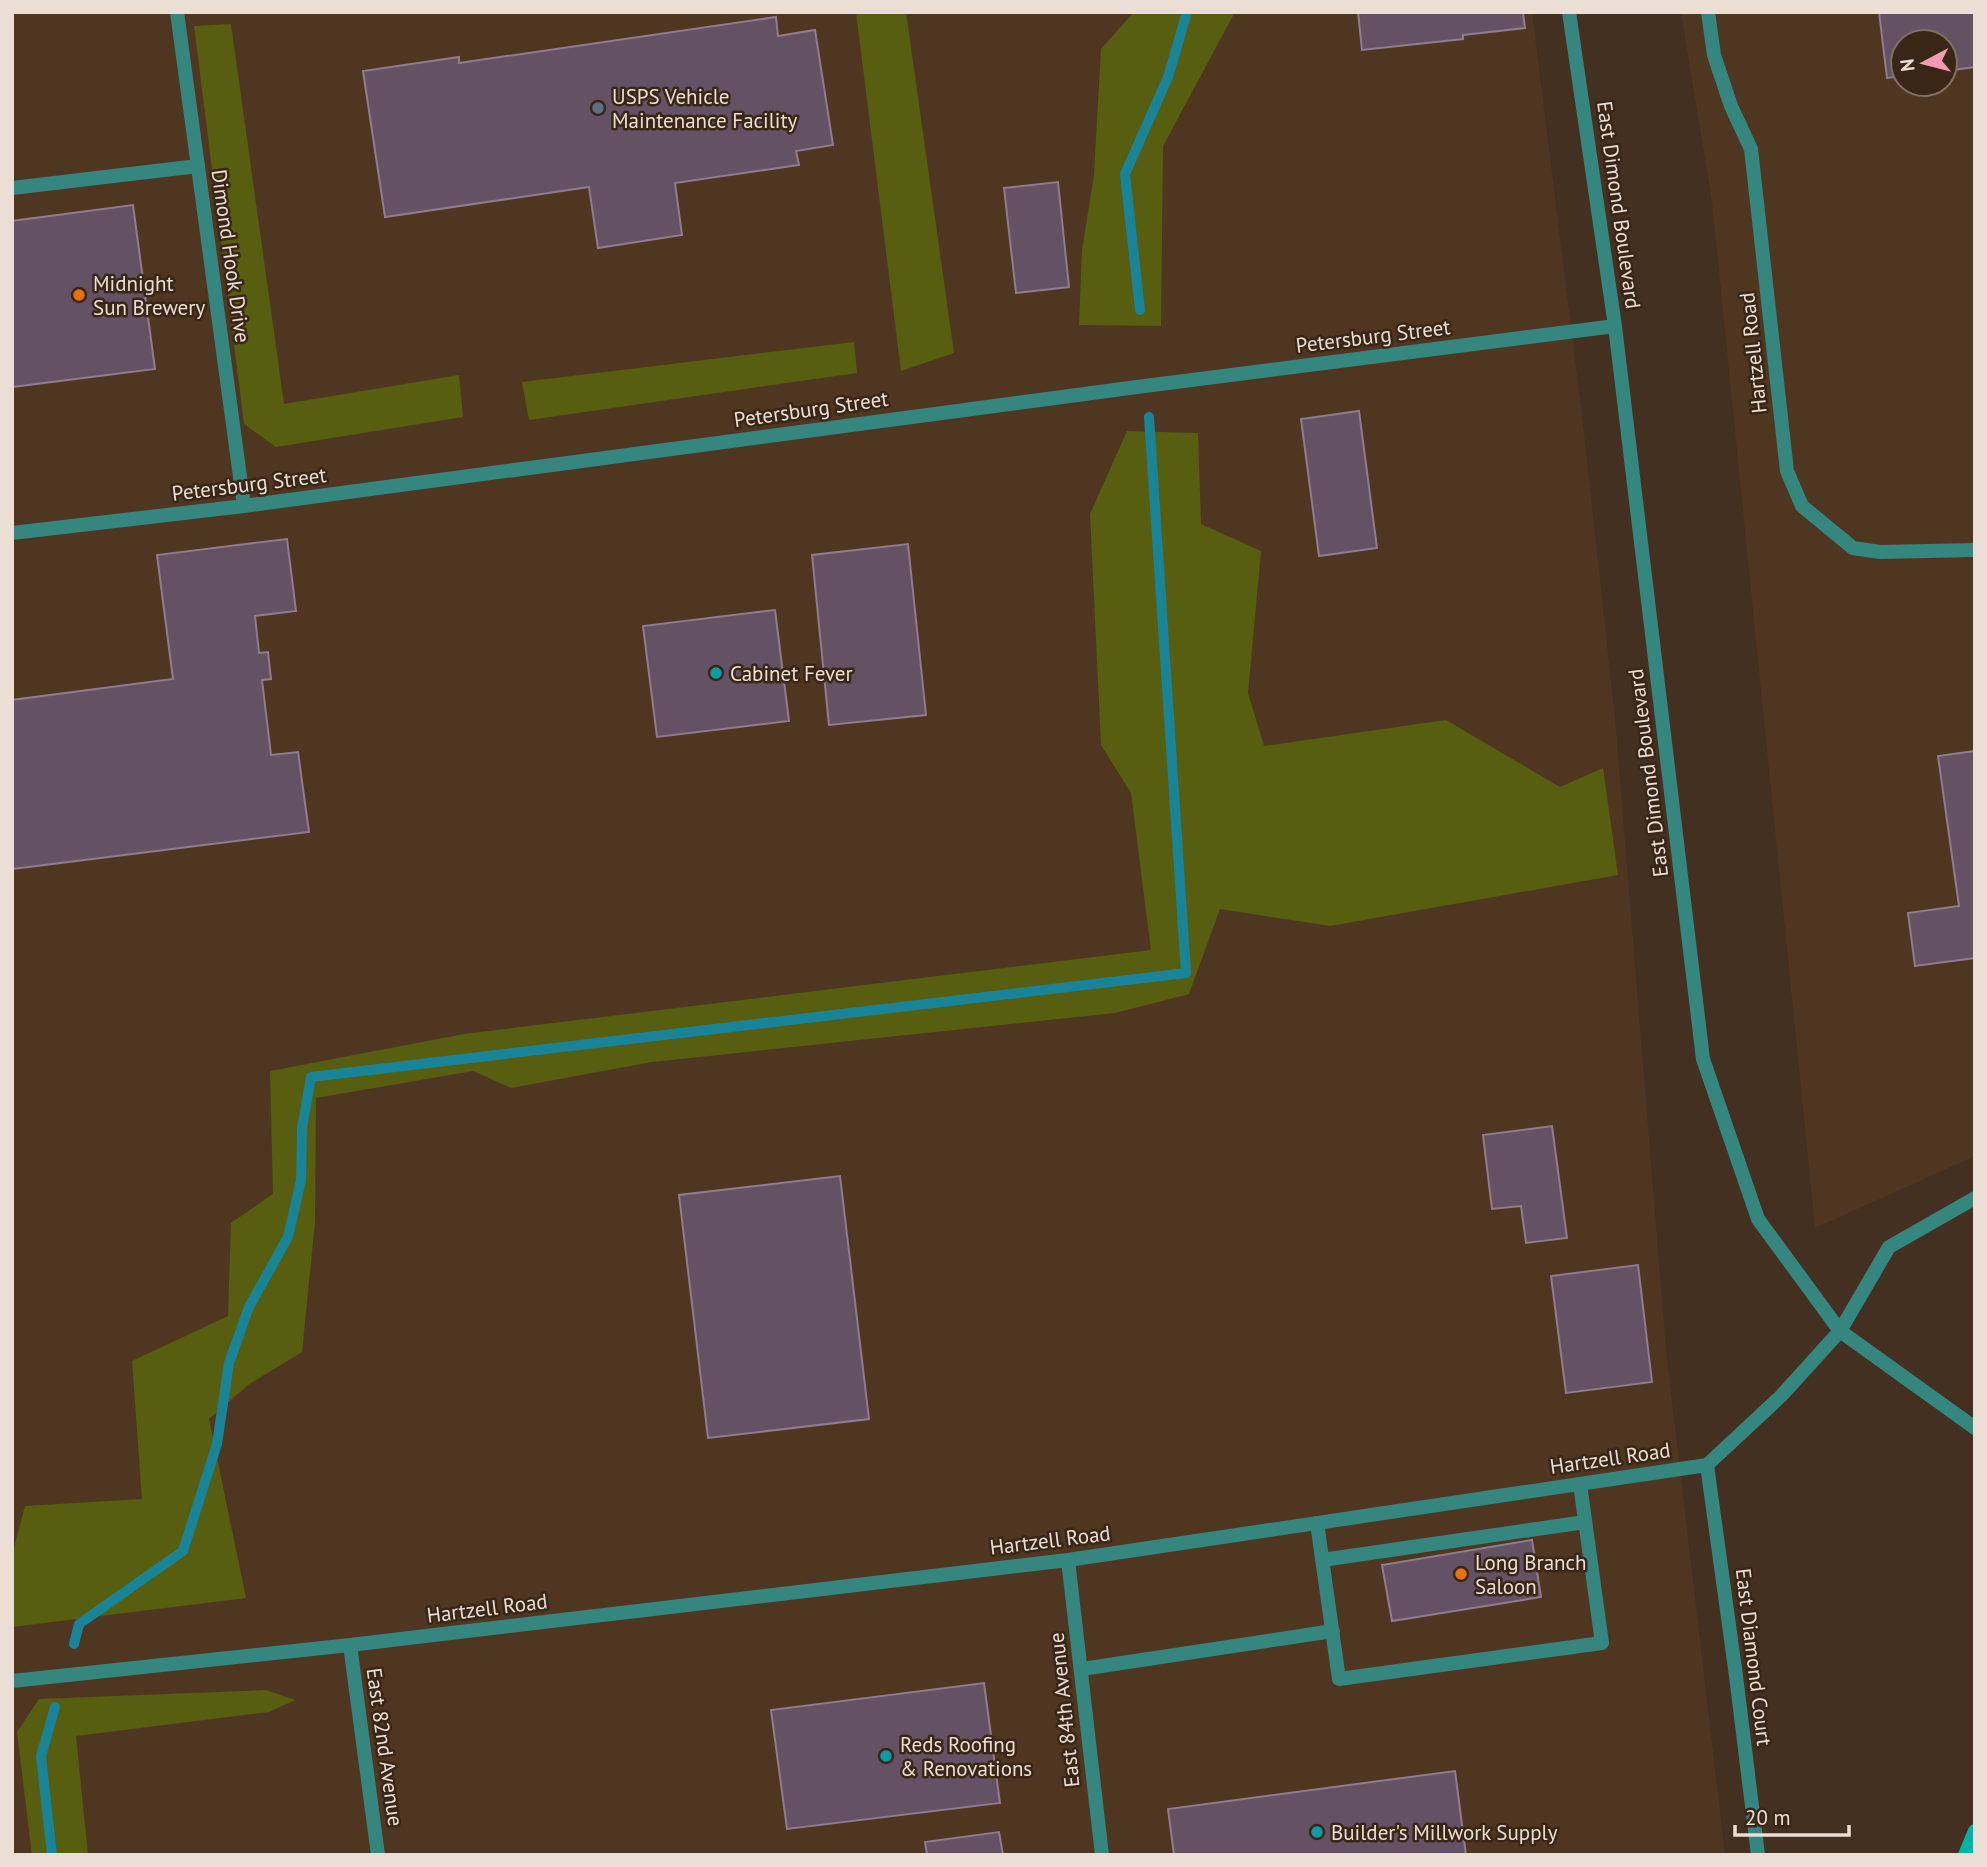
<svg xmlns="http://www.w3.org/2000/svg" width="1987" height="1867" font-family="'PT Sans',sans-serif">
<rect width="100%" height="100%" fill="#433020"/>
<path fill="#4f3621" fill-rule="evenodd" d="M12,12H1532L1583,424L1615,718L1666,1350L1725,1855H12Z
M1681,12H1975V1156L1815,1228L1712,201ZM1903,42H1945V84H1903Z"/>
<path fill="#575e0f" d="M856,12H906L954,353L901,371Z
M1134,12H1235L1163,146L1161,326L1079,325L1082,250L1094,175L1101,49Z
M231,24L284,404L459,375L463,417L276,447L244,424L194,26Z
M854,342L857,373L529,420L522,382Z
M1127,431L1198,433L1201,524L1261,551L1248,693L1264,746L1446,720L1560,787L1603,768L1618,875L1330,926L1220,909L1189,994L1115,1013L652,1062L511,1088L473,1071L316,1098L315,1222L302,1352L248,1385L209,1419L246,1598L12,1627V1555L25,1506L142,1499L132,1361L228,1316L231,1223L273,1194L270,1071L464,1034L1151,950L1131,793L1101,745L1090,514Z
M266,1690L295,1700L269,1712L76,1736L88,1855H32L17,1732L39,1699Z"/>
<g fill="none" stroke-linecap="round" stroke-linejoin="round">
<path stroke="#198497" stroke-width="10" d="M1140,310L1125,174L1168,77L1187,12
M74,1644L79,1624L183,1551L217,1444L229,1363L249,1307L288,1237L301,1180L302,1128L311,1077L1186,973L1149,417
M52,1855L41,1756L55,1707"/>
</g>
<path fill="#645163" stroke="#907b8f" stroke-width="2" d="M1358,12H1523L1525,28L1463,35V39L1362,50Z
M1879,12H1975V67L1945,71V42H1903V76L1887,78Z
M776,17L778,36L815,30L833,145L796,151L799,165L675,183L682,235L598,248L589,187L385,217L363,71L459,57V63Z
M1058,182L1069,287L1016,293L1004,188Z
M133,205L155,369L12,387V221Z
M1359,411L1377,548L1319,556L1301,419Z
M287,539L296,611L255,616L259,653L268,652L271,679L262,680L271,755L298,752L309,832L12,869V700L173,679L157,555Z
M908,544L926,715L829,725L812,555Z
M775,610L789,721L657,737L643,626Z
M1975,751V958L1915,966L1908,913L1959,906L1938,756Z
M1552,1126L1567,1238L1526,1243L1521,1206L1492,1209L1483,1135Z
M840,1176L869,1419L708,1438L679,1195Z
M1638,1265L1652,1382L1566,1393L1551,1276Z
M1532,1540L1541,1597L1392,1621L1382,1565Z
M984,1683L1000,1803L787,1829L771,1710Z
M1455,1771L1466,1855H1174L1168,1809Z
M999,1832L1003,1855H927L925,1842Z"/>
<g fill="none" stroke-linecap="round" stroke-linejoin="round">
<path stroke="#34867f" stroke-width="14" d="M12,188L198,166
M1317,1523L1339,1679L1602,1643L1580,1484
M1322,1560L1585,1522
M1082,1669L1333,1631"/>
<path stroke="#34867f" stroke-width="14" d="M177,12L244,506
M1569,12L1615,326L1703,1059L1758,1219L1840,1331L1975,1428
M1708,12L1714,55L1731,106L1751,149L1787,471L1802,506L1853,548L1880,552L1975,550
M12,533L244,506L1137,387L1615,326
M1707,1465L1736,1676L1758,1855
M1068,1560L1102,1855
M350,1645L378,1855
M12,1681L350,1645L1068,1560L1707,1465L1781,1396L1840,1331L1889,1247L1975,1198"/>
<path stroke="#00b3a9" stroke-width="14" d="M1965,1855L1975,1831"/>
</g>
<circle fill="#5c6f8a" stroke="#392617" stroke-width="2.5" cx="598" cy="108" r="7"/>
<g fill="#e8710a" stroke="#392617" stroke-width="2.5">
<circle cx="79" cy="295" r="7"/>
<circle cx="1461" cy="1574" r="7"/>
</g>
<g fill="#0f9aa8" stroke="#392617" stroke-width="2.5">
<circle cx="716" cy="673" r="7"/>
<circle cx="886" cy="1756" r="7"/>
<circle cx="1317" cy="1832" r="7"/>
</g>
<g text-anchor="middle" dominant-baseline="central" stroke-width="5" stroke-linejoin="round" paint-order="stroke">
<g font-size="21" fill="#ebded4" stroke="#392617" text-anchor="start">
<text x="612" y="96">USPS Vehicle<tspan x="612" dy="24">Maintenance Facility</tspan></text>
<text x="93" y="283">Midnight<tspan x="93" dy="24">Sun Brewery</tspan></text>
<text x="730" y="673">Cabinet Fever</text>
<text x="1475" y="1562">Long Branch<tspan x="1475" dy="24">Saloon</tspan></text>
<text x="900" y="1744">Reds Roofing<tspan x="900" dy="24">&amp; Renovations</tspan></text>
<text x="1331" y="1832">Builder's Millwork Supply</text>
</g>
<g font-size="21" fill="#ebded4" stroke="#392617">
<text transform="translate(1619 205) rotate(82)">East Dimond Boulevard</text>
<text transform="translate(231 256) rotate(82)">Dimond Hook Drive</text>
<text transform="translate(1373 336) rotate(-7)">Petersburg Street</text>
<text transform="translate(1753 353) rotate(-96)">Hartzell Road</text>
<text transform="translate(811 409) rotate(-8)">Petersburg Street</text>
<text transform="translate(249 484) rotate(-7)">Petersburg Street</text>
<text transform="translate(1648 773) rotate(-97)">East Dimond Boulevard</text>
<text transform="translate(1610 1458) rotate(-8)">Hartzell Road</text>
<text transform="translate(1050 1540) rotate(-7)">Hartzell Road</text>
<text transform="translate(487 1608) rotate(-7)">Hartzell Road</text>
<text transform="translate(1754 1657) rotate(83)">East Diamond Court</text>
<text transform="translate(1064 1710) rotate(-96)">East 84th Avenue</text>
<text transform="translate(385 1747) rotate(82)">East 82nd Avenue</text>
</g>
</g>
<rect width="1987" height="1867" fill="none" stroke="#ebded4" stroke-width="28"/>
<g transform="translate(1924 63) rotate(263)"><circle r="33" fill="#392617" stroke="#807063" stroke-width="2"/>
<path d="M0-5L12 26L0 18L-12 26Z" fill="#f29aae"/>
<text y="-10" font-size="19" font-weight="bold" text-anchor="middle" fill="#ebded4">N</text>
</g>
<path d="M1735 1825v10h114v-10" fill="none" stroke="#ebded4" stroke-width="3.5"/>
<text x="1745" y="1825" font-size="21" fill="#ebded4" stroke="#392617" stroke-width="5" paint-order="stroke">20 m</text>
</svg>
